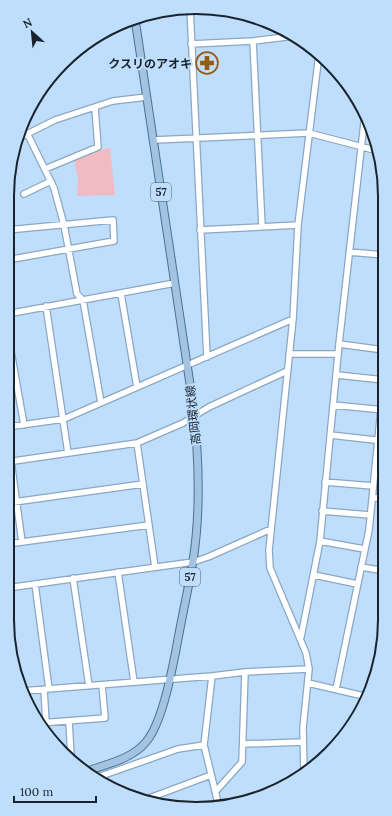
<svg xmlns="http://www.w3.org/2000/svg" width="392" height="816" font-family="Lora,'Noto Sans JP',serif">
<rect width="100%" height="100%" fill="#bfdefc"/>
<path fill="#f1bbc4" d="M110,148L115,195L77,196L78,177L74,160L100,150Z"/>
<g fill="none" stroke-linecap="round" stroke-linejoin="round">
<g stroke="#8aa7c3" stroke-width="8">
<path id="minor" d="M190,8L207,357
M253,41L262,227
M191,44L253,41L294,36
M28,135L54,188L64,225L77,294L83,300L101,403
M19,138L55,120L113,101L147,97
M154,140L309,133L378,151
M45,169L98,147L95,108
M24,194L51,181
M200,230L298,225
M349,252L384,255
M7,260L114,241L113,220L7,230
M121,294L137,387
M46,306L68,453
M7,314L175,283
M7,329L24,425
M339,344L384,350
M289,354H338
M337,375L384,380
M333,405L384,410
M7,427L64,419L293,319
M330,435L384,441
M137,443L155,567
M11,461L22,542
M7,462L137,443L183,423L209,407L287,371
M325,482L373,486
M372,498H385
M7,503L143,484
M322,511L370,515
M320,541L364,549
M7,544L149,525
M361,567L385,571
M118,572L134,682
M314,575L357,584
M73,578L89,686
M35,584L49,689
M7,588L193,562L208,557L271,529
M301,637L320,541L339,344L365,114
M212,676L204,745L219,807
M308,683L368,697
M44,689L46,723
M336,689L369,530L384,379
M22,691L212,676L245,672L309,669
M69,721L71,757
M40,723L105,718L102,685
M243,744L303,742
M87,771L101,776L178,749L204,745
M304,772L303,728L309,669L306,653L270,568L269,550L293,319L298,225L319,54
M101,776L105,785
M216,791L242,762L245,672
M144,800L211,775"/>
</g>
<g stroke="#497296" stroke-width="9">
<path id="major" d="M87,771C107,764 132,759 146,742C162,723 171,675 176,650C181,621 188,591 193,561C201,510 199,456 193,404L135,19"/>
</g>
<use href="#minor" stroke="#fff" stroke-width="5.5"/>
<use href="#major" stroke="#a2c4e2" stroke-width="7"/>
</g>
<defs>
<g id="pharmacy-ring" transform="scale(1.15)"><circle r="9.5" fill="#bfdefc" stroke="#935c14" stroke-width="1.5"/><path d="M-2-6h4v4h4v4h-4v4h-4v-4h-4v-4h4Z" fill="#935c14"/></g>
</defs>
<g fill-rule="evenodd">
<use href="#pharmacy-ring" x="207" y="63"/>
</g>
<g text-anchor="middle" dominant-baseline="central" stroke-width="4" stroke-linejoin="round" paint-order="stroke">
<g fill="#bfdefc" stroke="#4a5b6c" stroke-width="1">
<rect x="151" y="183" width="20" height="18" rx="3"/>
<rect x="180" y="568" width="20" height="18" rx="3"/>
</g>
<g font-size="11" font-weight="bold" fill="#18232e">
<text x="161" y="192">57</text>
<text x="190" y="577">57</text>
</g>
<g font-size="12" font-weight="bold" fill="#18232e" stroke="#bfdefc" text-anchor="end">
<text x="192" y="63">クスリのアオキ</text>
</g>
<g font-size="12" fill="#18232e" stroke="#bfdefc">
<text transform="translate(193 415) rotate(-96)">高岡環状線</text>
</g>
</g>
<path d="M0 0H392V816H0ZM196 14H196A182 182 0 0 1 378 196V620A182 182 0 0 1 196 802H196A182 182 0 0 1 14 620V196A182 182 0 0 1 196 14Z" fill="#bfdefc" fill-rule="evenodd"/>
<path fill="none" stroke="#18232e" stroke-width="2" d="M196 14H196A182 182 0 0 1 378 196V620A182 182 0 0 1 196 802H196A182 182 0 0 1 14 620V196A182 182 0 0 1 196 14Z"/>
<g transform="translate(32 32) rotate(333)" stroke="#bfdefc" stroke-width="3" paint-order="stroke">
<path d="M0-3L7 15L0 10L-7 15Z" fill="#18232e"/>
<text y="-6" font-size="11" font-weight="bold" text-anchor="middle" fill="#18232e">N</text>
</g>
<path d="M14 796v6h82v-6" fill="none" stroke="#18232e" stroke-width="2"/>
<text x="20" y="796" font-size="12" fill="#18232e" stroke="#bfdefc" stroke-width="3" paint-order="stroke">100 m</text>
</svg>
